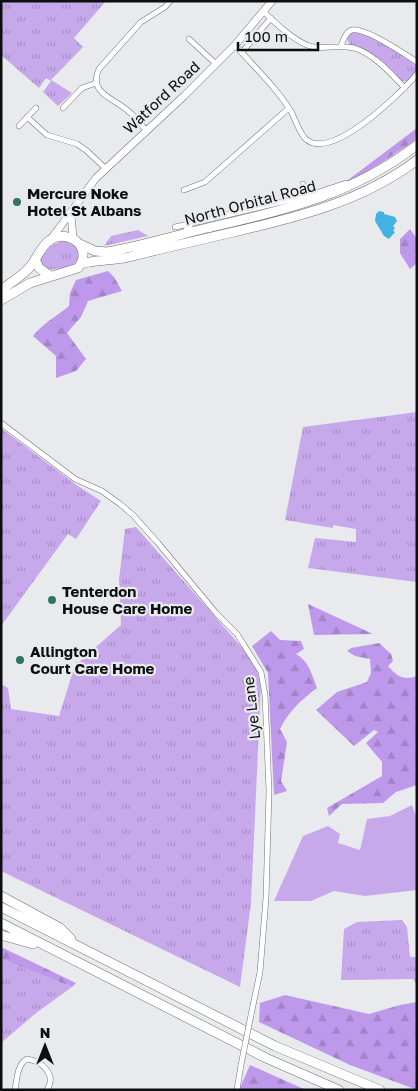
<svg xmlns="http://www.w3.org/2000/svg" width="418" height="1091" font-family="'Golos Text',sans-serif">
<defs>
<pattern id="grass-tufts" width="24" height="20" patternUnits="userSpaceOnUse" patternTransform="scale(1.25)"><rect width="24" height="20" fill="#c6a8eb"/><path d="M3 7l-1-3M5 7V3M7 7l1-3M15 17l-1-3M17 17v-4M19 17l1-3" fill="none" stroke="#a98fc8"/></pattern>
<pattern id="forest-firs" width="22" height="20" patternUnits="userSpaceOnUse" patternTransform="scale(1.25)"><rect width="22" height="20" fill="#be99eb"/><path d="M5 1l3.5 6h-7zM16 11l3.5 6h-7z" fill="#a283c8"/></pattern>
</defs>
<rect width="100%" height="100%" fill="#e8eaee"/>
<path fill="url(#grass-tufts)" d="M1,1H106L74,38L83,47L51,80L72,93L58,106L43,92L51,81L46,78L39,88L1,55Z
M351,32C372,32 399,52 416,64L417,72L408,81H401L386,66L350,45L347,39Z
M138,230L148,236L104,246L111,236Z
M61,241L72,242L79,250L78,260L71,267L48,270L41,264L40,257L49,247Z
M417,412V582L308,568L315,538L356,542V529L333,525V528L285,520L303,427Z
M1,428L75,484L101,501L76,539L68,534L1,626Z
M136,527L253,660L261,683L251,903L240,987L1,871V684L8,688L11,709L59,716L76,662H79L121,625L119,580L125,529Z
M402,920L407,927L410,957H417V985L413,979L341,980L344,929L357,922Z
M1,959L72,987L36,1013L1,1043Z"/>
<path fill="url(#forest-firs)" d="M417,128L415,140C392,156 370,171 344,183Z
M410,229L417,239V254L415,255L417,263L410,269L400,253V239Z
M108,271L114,277L122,291L88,301L81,317L67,333L86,359L76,371L56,378V356L33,336C42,324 57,316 69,306L70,293L76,280Z
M308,604L373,634L314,635Z
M271,631L280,640L301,641L304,649L296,654C309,661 312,675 317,688C302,699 288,712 280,729L287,742L281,781L287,791L274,795L268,673L252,646Z
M379,643L391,654L393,661L388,666C397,676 403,681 417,676V785L396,792L383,803L342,804L329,816L327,808L382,776V762L366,743L378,732L374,730L354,746L316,710L337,692L367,682L371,673L370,659L355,656L347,651L351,648Z
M1,947L76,983L72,987L1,959Z
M285,995L369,1014L400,1005L417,1002V1090L350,1065L259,1022L260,1003Z
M250,1065L306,1090H239Z"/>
<path fill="#c6a8eb" d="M412,805L417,819V890L365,896L334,891L311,901H274L303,836L328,826L340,834L338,843L360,850L367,819L390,816Z"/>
<path fill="#43b1e1" d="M379,211L384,212V214L395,217L397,221L393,226L395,228L393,231L395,232L389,239L384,236L375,221L376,214Z"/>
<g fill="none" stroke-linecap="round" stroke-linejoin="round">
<g stroke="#6f7073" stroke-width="6">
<path id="street" d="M264,12C275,23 299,45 314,47C329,49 343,44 357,49C376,56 391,74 405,88
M189,39L216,64
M235,45C254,67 277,88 292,113C295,120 301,136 307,140C333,160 401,93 417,74
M341,46C343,41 346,31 352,30C365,27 405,54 417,62
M242,52L271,18
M63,108L82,88L96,83
M27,117L47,135L77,144L87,151L105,168
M19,126L36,108
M147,131C140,124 135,116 127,110C113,98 88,93 99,69L141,22L165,7L170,1
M303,184L307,196
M184,190L205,182L289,108
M175,227L189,224
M183,233L190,226L189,224L307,196L346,183
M1,423L75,479L102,491L120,504L133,515L158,543L216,613L237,634L261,672L265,695L269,791L266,898L260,972L251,1015
M15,1090C17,1080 17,1064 27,1059C42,1061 57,1075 47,1090
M237,1090L241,1065"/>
</g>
<g stroke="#6f7073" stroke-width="8">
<path id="secondary" d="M71,215L73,238
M51,239L96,178L184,96L235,45L272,1"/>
</g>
<g stroke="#6f7073" stroke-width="10">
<path id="highway" d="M80,244L95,251L107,252C141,246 174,236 207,228C285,210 352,195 417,145
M35,259L39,268L50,276
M81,264C97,259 113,261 129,257C164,248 199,240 234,232C298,217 363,201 417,160
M1,290C10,283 21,277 29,268C37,260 39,248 50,240C69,228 94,248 78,268L30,283L1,300
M1,896L60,928L71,939
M1,907L275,1046L380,1090
M1,923L266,1058L339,1090
M1,935L33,944"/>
</g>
<use href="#street" stroke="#fff" stroke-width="5"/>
<use href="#secondary" stroke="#fff" stroke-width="7"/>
<use href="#highway" stroke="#fff" stroke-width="9"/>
<g stroke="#6f7073" stroke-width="6" stroke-linecap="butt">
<path id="street-bridge" d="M241,1065L251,1015"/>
</g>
<use href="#street-bridge" stroke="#fff" stroke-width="5"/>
</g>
<g fill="#317364" stroke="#e8eaee" stroke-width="2">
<circle cx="17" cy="202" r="5"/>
<circle cx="52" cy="600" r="5"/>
<circle cx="20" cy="660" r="5"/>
</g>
<g text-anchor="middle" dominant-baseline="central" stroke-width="4.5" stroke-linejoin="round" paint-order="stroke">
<g font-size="15" fill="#0d0e0f" stroke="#e8eaee">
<text transform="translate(161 97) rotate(-43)">Watford Road</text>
<text transform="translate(250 202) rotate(-15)">North Orbital Road</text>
<text transform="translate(251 708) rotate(-96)">Lye Lane</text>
</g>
<g font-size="15" font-weight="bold" fill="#0d0e0f" stroke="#e8eaee" text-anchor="start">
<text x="27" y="193">Mercure Noke<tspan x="27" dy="17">Hotel St Albans</tspan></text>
<text x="62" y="591">Tenterdon<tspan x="62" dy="17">House Care Home</tspan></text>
<text x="30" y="651">Allington<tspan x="30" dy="17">Court Care Home</tspan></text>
</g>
</g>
<rect width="418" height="1091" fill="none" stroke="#0d0e0f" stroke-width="5"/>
<g transform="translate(45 1046)" stroke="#e8eaee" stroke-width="4" paint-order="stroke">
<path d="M0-4L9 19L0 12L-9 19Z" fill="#0d0e0f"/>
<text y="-8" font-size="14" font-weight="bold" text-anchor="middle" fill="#0d0e0f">N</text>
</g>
<path d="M238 42v8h80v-8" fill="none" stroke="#0d0e0f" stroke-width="2.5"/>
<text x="245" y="42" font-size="15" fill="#0d0e0f" stroke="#e8eaee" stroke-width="4" paint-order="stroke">100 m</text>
</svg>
